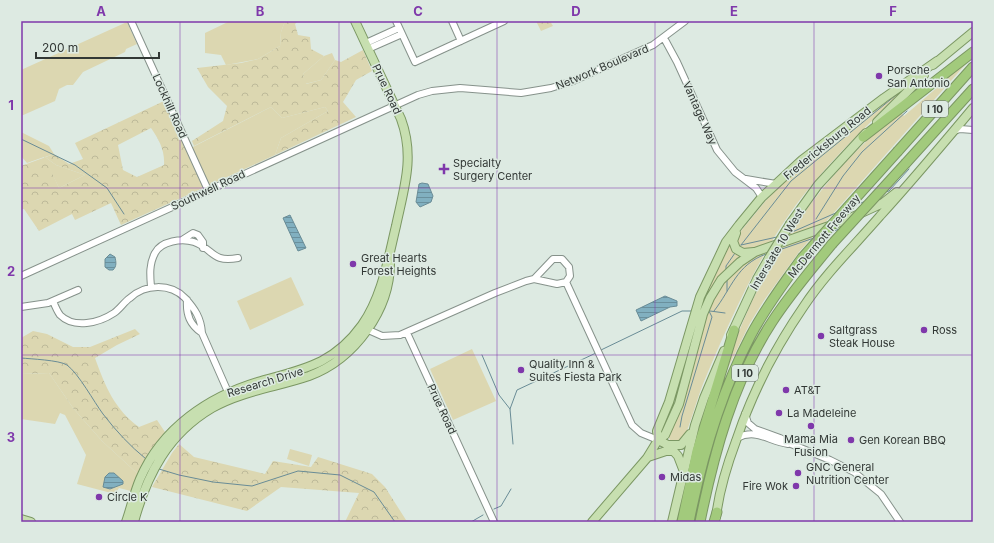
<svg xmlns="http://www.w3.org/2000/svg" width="994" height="543" font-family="Inter,sans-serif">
<defs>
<pattern id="forest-crowns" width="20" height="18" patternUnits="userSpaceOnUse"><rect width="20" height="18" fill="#dcd7b1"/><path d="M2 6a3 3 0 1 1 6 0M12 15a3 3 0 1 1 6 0" fill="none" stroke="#bdb999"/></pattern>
<pattern id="water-rules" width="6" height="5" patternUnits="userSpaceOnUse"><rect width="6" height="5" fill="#81b0c0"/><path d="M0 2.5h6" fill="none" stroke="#6a909d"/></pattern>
</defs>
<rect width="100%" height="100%" fill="#ddeae2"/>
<path fill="#dcd7b1" d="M230,21H285L281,32L280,46L258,59L226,65L221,55L205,53V33Z
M127,22L137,44L126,49L125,52L83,72L73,85H67L59,89L55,101L21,116V70Z
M332,53L335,60L321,80L305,84L303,74L324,56Z
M973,56L799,252L765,299L750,323L726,372L725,370C759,266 816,181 900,111L904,116L947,79L946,77Z
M905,87V89C858,134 810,179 775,236C747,282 724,333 703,384C696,402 691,422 683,441L671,442L668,436L709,303L702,300L727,248L768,198L805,161L818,151L821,155Z
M271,107L282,118L325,107L328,111L281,138L275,155L203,188L187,150Z
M21,132L49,146L54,154L45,157L56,165L85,175L59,188L44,157L27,163L21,156Z
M291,277L304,305L250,330L237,301Z
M472,349L496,401L453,420L430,369Z
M49,373L73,408L102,441L138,474L131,491L119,488L115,494L77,484L86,455L65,415L60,413L55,424L21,419V374Z
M290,449L312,455L309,466L287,459Z"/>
<path fill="url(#forest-crowns)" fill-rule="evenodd" d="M285,21H298L295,24L298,35L310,37L311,49L324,56L303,74L306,84L321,80L335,60L341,62L363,50L372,71L356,80L343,102L356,117L275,155L281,138L328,111L325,107L282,118L271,107L194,146L192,141L223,121L227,106L208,87L197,68L241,63L258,59L280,46L281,32Z
M536,21H550L553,26L541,31Z
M164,101L203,188L121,225L111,203L75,220L72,214L39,231L24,209H21V166L54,154L69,164L83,159L75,143ZM151,128C159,140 165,150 164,165L137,177L123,170L118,145ZM45,157L56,165L85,175L59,188Z
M135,329L140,334L117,345L95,358C105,386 115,410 139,427L157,420L165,432L149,452L138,474L102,441L73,408L49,373L21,374V338L33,331L47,334L73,347H90Z
M179,444L194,457L265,474L273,461L311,467L318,457L372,474L385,487L406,520L424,522H345L359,493L281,487L247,511L152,487L172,453Z"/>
<path fill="url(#water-rules)" stroke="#698c96" d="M422,183L428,184L433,196L431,202L420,207L416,202L419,184Z
M290,215L306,248L298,251L283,218Z
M110,254L115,257C116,262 117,266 113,270H109L105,267V259Z
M665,296L677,301V306L670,307L641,321L636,310Z
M109,473H114L123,481V484L110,489L103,487L105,477Z"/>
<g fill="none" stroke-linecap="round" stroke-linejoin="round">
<path stroke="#698c96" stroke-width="1" d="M21,139L75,165L107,188L124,214
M885,192L889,191L909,169
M856,205L866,201
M816,219L843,176L862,152L907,111
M790,233L838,212
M830,233L839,229
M741,245L791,181L901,91
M741,245L777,237
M779,250L814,238
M726,270V266L735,253
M727,280V291
M710,311L725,313
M714,311C732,288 736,265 766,254
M601,350L682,311H691
M482,355L499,395L510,409
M21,358C31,359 59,360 67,365C79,374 94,402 103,414C116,431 130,446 146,459
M680,427L682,416L712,317L709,311
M513,444L510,409L517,390L596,353
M159,469L179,475L213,482L252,486L298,471L340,475L374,492L395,522
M494,509L501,506L511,489
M471,522L483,515"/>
<g stroke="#86928b" stroke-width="8">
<path id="minor" d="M131,21L208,190
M396,21L415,62L504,21
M452,21L461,41
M664,38L677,62L717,150L735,172L756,188L762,197
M366,43L399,28
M368,49L402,34
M954,131L960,129L973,130
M746,179L776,184
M182,240L193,233L198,235L203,242V248
M21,276L418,95L432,91L460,88L521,93L551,88L573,81L653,45L685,21
M566,282L632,425L641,433L658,440
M151,287C150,275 149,264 155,253C161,241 182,238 194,242C214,249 211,263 238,258
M187,300C186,315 190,325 202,333
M53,301C55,306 57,311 60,315C74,329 99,323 114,313C120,309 124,302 130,298C145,284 170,283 185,298C195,309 201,318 202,333L228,392
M21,307L48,303L78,290
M364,328L382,336L400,335L495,293L526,281L534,279L557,284L566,282L570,276L569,267L562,259H553L534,279
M407,333L494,522
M745,414L748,423L755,429L780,438L791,444L830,460L854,472L881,494L900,522
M737,438C756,428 768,441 788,444"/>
</g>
<g stroke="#7b9763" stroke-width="10">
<path id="major" d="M933,65L973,32
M877,122L924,75
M790,224L818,185L866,133
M736,233L733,241L736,249L743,253L754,252
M731,335L757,279L769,258
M658,440L657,431L669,402L700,297L726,242L739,225L762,197L802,160L884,98L937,61
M658,440L668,445H681L690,434
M668,445L678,456L683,469
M648,457L666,451H672
M716,517C719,492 727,465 736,441C752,393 775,348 804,306C826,273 854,246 880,216C912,181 942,145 973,108
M21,519L31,522
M126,522C131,508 134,493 140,479C162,428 209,396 261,381C304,369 334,364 362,325C382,297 388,259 396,226C404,188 415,157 401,119L355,21
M134,522C147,474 168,434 212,408C242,391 277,387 309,376C355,359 391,309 390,261
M592,522L647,458L658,440L665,435L679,404L703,314L710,298L721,280L740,262L755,252L846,220L883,203L897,192
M672,522L695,425L704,398L724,351"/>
</g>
<g stroke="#7b9763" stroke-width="11">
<path id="highway" d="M863,137L973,52
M898,151L973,67
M906,163L973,89
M682,522L697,451L734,330
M689,522C702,457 720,394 751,335C765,308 784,283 802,258
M700,522C714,453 733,382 772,322C790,294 811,270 832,244
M714,522L717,512"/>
</g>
<use href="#minor" stroke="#fff" stroke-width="6"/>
<use href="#major" stroke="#c7dfb0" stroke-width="8"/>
<use href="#highway" stroke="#a2ca7c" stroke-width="9"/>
<g stroke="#7b9763" stroke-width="10" stroke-linecap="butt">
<path id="major-bridge" d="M769,258L790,224"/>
</g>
<g stroke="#7b9763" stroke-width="11" stroke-linecap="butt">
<path id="highway-bridge" d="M832,244L906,163
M802,258L898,151"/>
</g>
<use href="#major-bridge" stroke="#c7dfb0" stroke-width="8"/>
<use href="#highway-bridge" stroke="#a2ca7c" stroke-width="9"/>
</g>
<path fill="none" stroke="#7f38ab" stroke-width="1" stroke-opacity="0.55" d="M180,21V522M339,21V522M497,21V522M655,21V522M814,21V522M21,188H973M21,355H973"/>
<g fill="#7f38ab" stroke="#ddeae2" stroke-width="1.5">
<circle cx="879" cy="76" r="4"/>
<path d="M442 163h4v4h4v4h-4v4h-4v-4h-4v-4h4z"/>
<circle cx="353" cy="264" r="4"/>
<circle cx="924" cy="330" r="4"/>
<circle cx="821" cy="336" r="4"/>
<circle cx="521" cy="370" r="4"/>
<circle cx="786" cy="390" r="4"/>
<circle cx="779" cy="413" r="4"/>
<circle cx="811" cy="426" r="4"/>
<circle cx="851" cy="440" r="4"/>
<circle cx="798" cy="473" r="4"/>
<circle cx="662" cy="477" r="4"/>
<circle cx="796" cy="486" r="4"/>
<circle cx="99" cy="497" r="4"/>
</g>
<g text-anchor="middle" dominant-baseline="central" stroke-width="3" stroke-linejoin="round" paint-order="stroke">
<g fill="#ddeae2" stroke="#656d69" stroke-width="1">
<rect x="922" y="101" width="26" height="16" rx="3"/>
<rect x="732" y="365" width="26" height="16" rx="3"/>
</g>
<g font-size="10" font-weight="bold" fill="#323835">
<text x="935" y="109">I 10</text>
<text x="745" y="373">I 10</text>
</g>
<g font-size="11" fill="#323835" stroke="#ddeae2">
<text transform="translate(602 67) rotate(-23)">Network Boulevard</text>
<text transform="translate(387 89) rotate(65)">Prue Road</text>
<text transform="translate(170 106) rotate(66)">Lockhill Road</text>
<text transform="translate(700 113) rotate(66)">Vantage Way</text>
<text transform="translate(827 143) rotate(-39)">Fredericksburg Road</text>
<text transform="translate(208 190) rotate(-25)">Southwell Road</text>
<text transform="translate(824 236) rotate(-50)">McDermott Freeway</text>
<text transform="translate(777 249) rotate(-59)">Interstate 10 West</text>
<text transform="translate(265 382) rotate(-17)">Research Drive</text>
<text transform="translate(442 409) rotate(65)">Prue Road</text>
</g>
<g font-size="11" fill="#323835" stroke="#ddeae2" text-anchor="start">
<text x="887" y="70">Porsche<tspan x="887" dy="13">San Antonio</tspan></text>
<text x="453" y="163">Specialty<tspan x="453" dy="13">Surgery Center</tspan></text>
<text x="361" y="258">Great Hearts<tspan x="361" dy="13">Forest Heights</tspan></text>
<text x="829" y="330">Saltgrass<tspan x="829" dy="13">Steak House</tspan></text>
<text x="932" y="330">Ross</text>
<text x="529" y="364">Quality Inn &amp;<tspan x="529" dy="13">Suites Fiesta Park</tspan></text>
<text x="794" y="390">AT&amp;T</text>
<text x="787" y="413">La Madeleine</text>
<text x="811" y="439" text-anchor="middle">Mama Mia<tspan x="811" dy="13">Fusion</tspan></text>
<text x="859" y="440">Gen Korean BBQ</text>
<text x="806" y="467">GNC General<tspan x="806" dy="13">Nutrition Center</tspan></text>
<text x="670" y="477">Midas</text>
<text x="788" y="486" text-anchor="end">Fire Wok</text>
<text x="107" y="497">Circle K</text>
</g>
</g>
<rect width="994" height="543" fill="none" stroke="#ddeae2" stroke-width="44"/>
<path d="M36 52v6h123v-6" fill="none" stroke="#323835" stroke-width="2"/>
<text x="42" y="52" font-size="12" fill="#323835" stroke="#ddeae2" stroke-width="3" paint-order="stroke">200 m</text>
<rect x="22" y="22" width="950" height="499" fill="none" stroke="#7f38ab" stroke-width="1.5"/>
<g font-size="13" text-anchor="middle" font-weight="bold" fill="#7f38ab">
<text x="101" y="16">A</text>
<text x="260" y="16">B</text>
<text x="418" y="16">C</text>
<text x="576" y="16">D</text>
<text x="734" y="16">E</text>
<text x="893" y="16">F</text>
<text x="11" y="110">1</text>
<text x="11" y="276">2</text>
<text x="11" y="442">3</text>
</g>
</svg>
